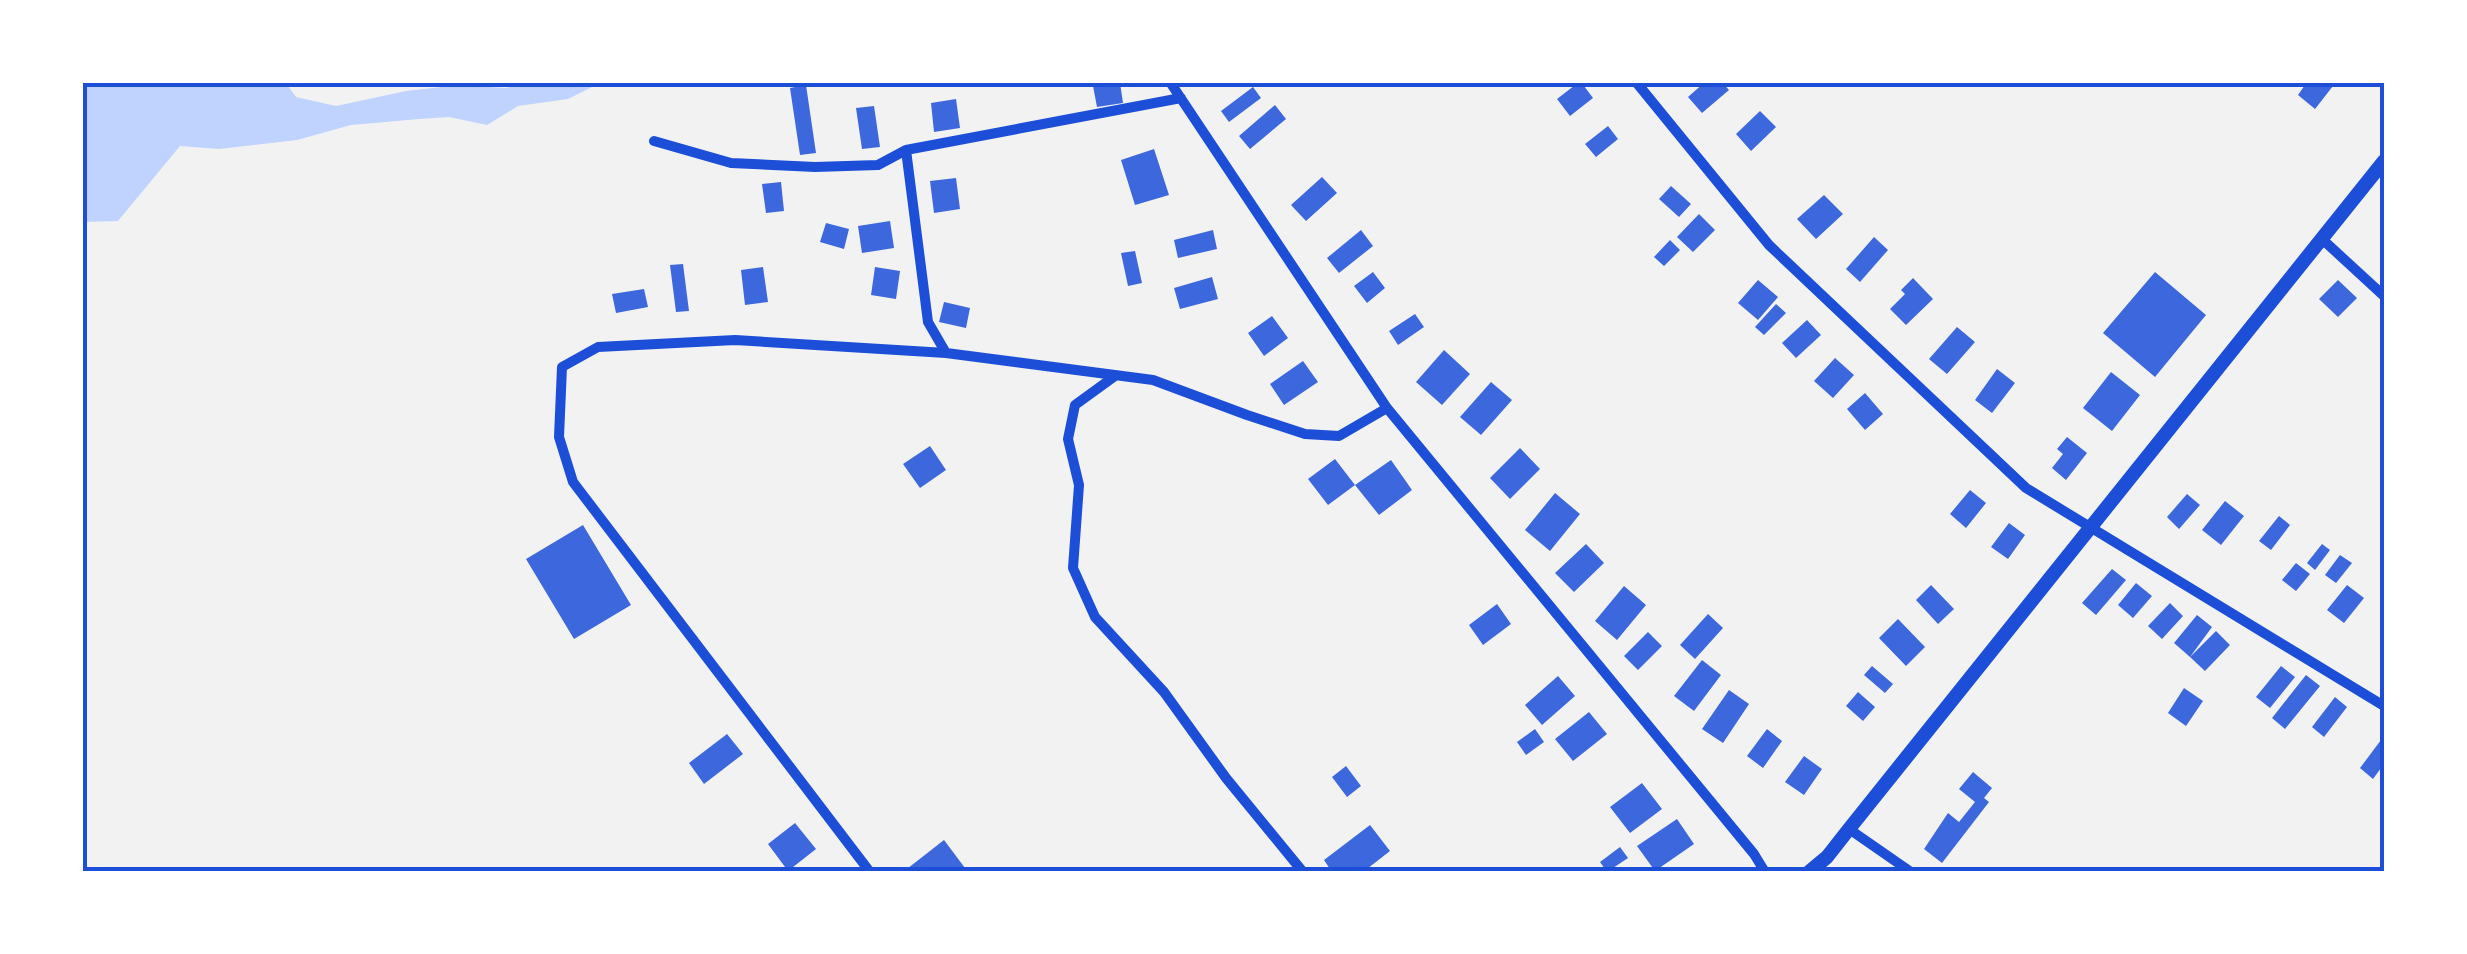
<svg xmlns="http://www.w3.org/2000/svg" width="2467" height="954" font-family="'Fira Sans Condensed',sans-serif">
<rect width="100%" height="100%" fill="#f2f2f2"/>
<path fill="#bfd3fe" d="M83,82L286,83L296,97L336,106L406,91L460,85L505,88L530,83H600L568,99L518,106L487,125L449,117L419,119L351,125L297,140L219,149L180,146L118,221L83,222Z"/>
<path fill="#3d67dc" d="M1579,82H1581L1593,98L1570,116L1557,99Z
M1705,82H1722L1729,90L1702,113L1688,97Z
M2307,82H2329L2333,86L2315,109L2298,95Z
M1120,83L1123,103L1097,107L1093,86Z
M806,85L816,153L800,155L790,88Z
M1253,87L1261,98L1229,122L1221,111Z
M956,99L960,128L934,132L931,103Z
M1275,105L1286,119L1250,149L1239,136Z
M874,106L880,147L862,149L856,108Z
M1760,111L1776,127L1751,151L1736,134Z
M1608,126L1618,139L1596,157L1585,144Z
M1154,149L1169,195L1135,205L1121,160Z
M1322,177L1337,193L1306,221L1291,205Z
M956,178L960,209L934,213L930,181Z
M781,182L784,211L766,213L762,184Z
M1671,186L1691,204L1679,217L1659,199Z
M1824,195L1843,214L1816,239L1797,219Z
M1699,214L1715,230L1693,252L1677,237Z
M890,221L894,248L862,253L858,226Z
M826,223L849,229L844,249L820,242Z
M1213,230L1217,249L1178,258L1174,240Z
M1361,230L1373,246L1339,273L1327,258Z
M1874,237L1888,250L1860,282L1846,269Z
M1670,240L1680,250L1664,266L1654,257Z
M1135,251L1142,283L1128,286L1121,253Z
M683,264L689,311L676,312L670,265Z
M763,267L768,302L745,305L741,270Z
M875,267L900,271L896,299L871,295Z
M1373,272L1385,288L1367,303L1354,286Z
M2155,272L2206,315L2155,377L2103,333Z
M1212,277L1218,299L1180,309L1174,288Z
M1913,278L1933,299L1906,325L1890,309L1905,294L1901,290Z
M1758,280L1778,297L1758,320L1738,303Z
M2338,280L2357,298L2338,317L2319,299Z
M644,289L648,307L616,313L612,294Z
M944,302L970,308L966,328L939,322Z
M1776,304L1786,313L1764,335L1755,327Z
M1415,314L1424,327L1398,345L1389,331Z
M1272,316L1288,338L1264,356L1248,333Z
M1807,320L1821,335L1796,358L1782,343Z
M1957,327L1975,342L1947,374L1929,359Z
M1444,350L1470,374L1442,405L1416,382Z
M1835,358L1854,375L1833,398L1814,381Z
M1303,361L1318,382L1284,405L1270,384Z
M1997,369L2015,383L1992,413L1975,400Z
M2111,372L2140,395L2112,431L2083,408Z
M1491,382L1512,400L1481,435L1460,417Z
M1865,393L1883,414L1865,430L1847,409Z
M2067,437L2087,453L2066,480L2052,468L2063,454L2057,449Z
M930,446L946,470L920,488L903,464Z
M1520,448L1540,469L1510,499L1490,478Z
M1335,459L1355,485L1328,505L1308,479Z
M1391,460L1412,490L1379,515L1355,485Z
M1970,490L1986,503L1966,528L1950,514Z
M1555,493L1580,514L1550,551L1525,530Z
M2187,494L2200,505L2179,529L2167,517Z
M2225,501L2244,516L2221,545L2202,530Z
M2279,516L2290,525L2271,550L2259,541Z
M2009,523L2025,535L2008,559L1991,547Z
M583,525L631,605L574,639L526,559Z
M1586,544L1604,563L1574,592L1555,573Z
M2322,544L2330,550L2315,570L2307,563Z
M2340,555L2352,563L2336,583L2325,575Z
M2296,563L2310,574L2296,591L2282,580Z
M2112,569L2126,580L2096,615L2082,603Z
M2136,583L2152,596L2133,618L2118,605Z
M1931,585L1954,609L1938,624L1916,600Z
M2347,585L2364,598L2344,623L2327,610Z
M1624,586L1646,605L1617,640L1595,621Z
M2170,603L2183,616L2162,639L2148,626Z
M1497,604L1511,624L1483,645L1469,625Z
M1708,614L1723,628L1695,659L1680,645Z
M2197,615L2212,627L2190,657L2174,643Z
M1898,619L1925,647L1906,666L1879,638Z
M2216,631L2230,645L2205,671L2190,657Z
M1648,632L1662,646L1638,670L1624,656Z
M1702,660L1721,675L1694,711L1674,696Z
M1872,666L1893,684L1885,693L1864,675Z
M2281,666L2295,677L2270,708L2256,697Z
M2306,675L2320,686L2285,729L2272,718Z
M1558,676L1575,696L1542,725L1525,705Z
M2184,688L2203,701L2186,726L2168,713Z
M1729,690L1749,704L1723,743L1702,729Z
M1858,692L1875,707L1863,721L1846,706Z
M2335,697L2347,707L2324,737L2312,727Z
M1589,712L1607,734L1573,761L1555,739Z
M1535,729L1544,742L1526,755L1517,742Z
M1767,729L1782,741L1763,768L1747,756Z
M727,734L743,754L704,784L689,763Z
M2384,736V764L2373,779L2360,768Z
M1804,756L1822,769L1804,795L1785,782Z
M1346,766L1361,786L1347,797L1332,777Z
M1973,772L1992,788L1984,798L1989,802L1942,863L1924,849L1948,813L1959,822L1975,802L1959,789Z
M1642,783L1662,809L1630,833L1610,807Z
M1677,819L1694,844L1655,871L1637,846Z
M795,823L816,849L788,871L768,844Z
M1370,825L1390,851L1363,872H1332L1324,860Z
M944,840L968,872H903Z
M1620,847L1628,858L1607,872L1600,862Z"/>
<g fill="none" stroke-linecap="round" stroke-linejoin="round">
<path stroke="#1d4ed8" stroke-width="10" d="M1170,82L1387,408L1754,854L1765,872
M1636,82L1769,245L2026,488L2384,706
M654,141L731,163L815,167L878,165L906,150
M2322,239L2384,296
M946,353L928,322L906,150L1181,98
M1115,376L1075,405L1068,439L1079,485L1073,568L1095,617L1164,692L1226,778L1303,872
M1849,829L1911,872
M870,872L573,482L559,437L562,367L598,347L735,340L946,353L1153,380L1247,415L1305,434L1339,436L1387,408"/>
<path stroke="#1d4ed8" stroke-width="14" d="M1809,872L1827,857L1849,829L2384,161"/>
</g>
<rect width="2467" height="954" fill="none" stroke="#ffffff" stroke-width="170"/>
<rect x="85" y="85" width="2297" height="784" fill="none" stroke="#1d4ed8" stroke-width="4"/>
</svg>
